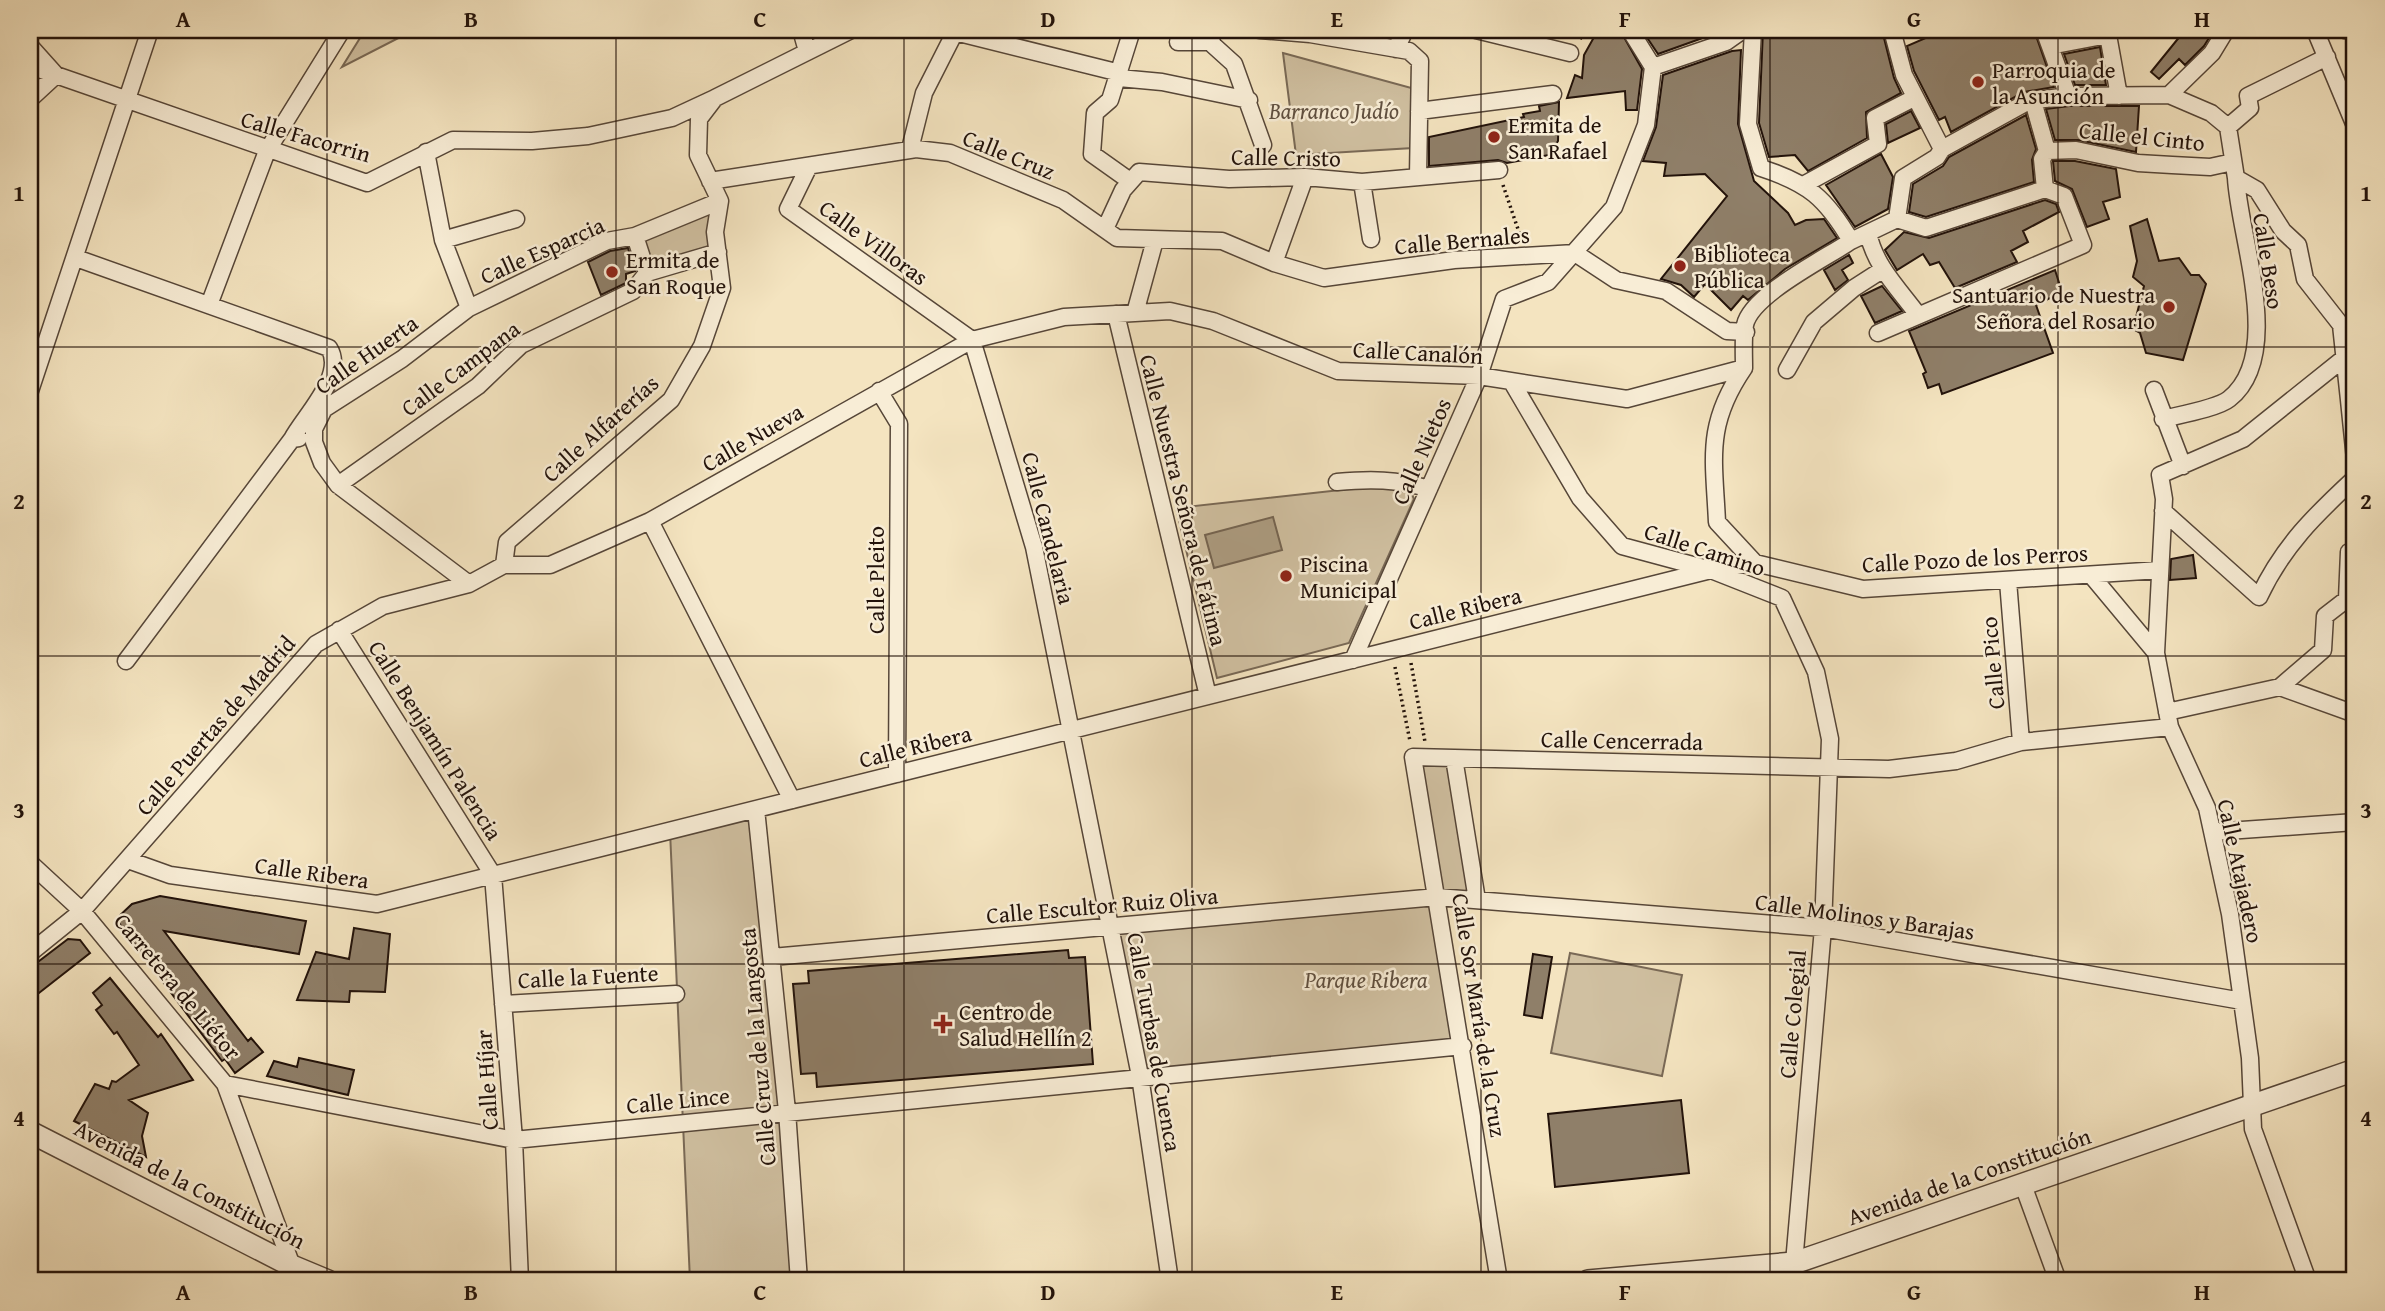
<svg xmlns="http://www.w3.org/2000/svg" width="2385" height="1311" font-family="'Gentium Book Plus',serif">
<rect width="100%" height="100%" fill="#f4e4c0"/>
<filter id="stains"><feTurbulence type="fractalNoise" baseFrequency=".00286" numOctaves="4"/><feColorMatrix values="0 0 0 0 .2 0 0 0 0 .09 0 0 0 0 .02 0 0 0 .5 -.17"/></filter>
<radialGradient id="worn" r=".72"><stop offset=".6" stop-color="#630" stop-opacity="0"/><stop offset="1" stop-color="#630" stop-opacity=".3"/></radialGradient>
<path fill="#d0c0a1" stroke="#796956" stroke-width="2" d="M365,30H414L342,67Z
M1283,53L1415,89L1413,148L1296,155Z
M720,204L718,252L646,271L636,239Z
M1377,486L1411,492L1414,499L1349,643L1217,678L1176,508Z
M1413,757L1454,758L1477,900L1438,897L1463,1046L1140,1076L1112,928L1437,897Z
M756,809L799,1281H690L670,831Z
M1570,953L1682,975L1662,1076L1551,1053Z"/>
<path fill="#ad9d82" stroke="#756552" stroke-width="2" d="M1273,517L1282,550L1214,568L1205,535Z"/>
<path fill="#8f7f69" stroke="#22120a" stroke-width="2" d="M1598,30H1620L1642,69L1637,110H1626L1625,91L1567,98L1575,75L1582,78L1584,55Z
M1642,30H1725L1658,54Z
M1763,30H1882L1894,78L1901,93L1866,112L1867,138L1808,171L1795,155L1769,157L1759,123Z
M1944,30L1947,35L1959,30H2034L2054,87L2024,92L1951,132L1945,117L1939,120L1914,71L1907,46Z
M2185,30H2214L2204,46L2185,65L2179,59L2159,79L2151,72Z
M2100,47L2106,85H2075L2064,54Z
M1741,50L1738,124L1754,181L1788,213L1795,225L1806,220L1824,219L1837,238L1785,269L1748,300L1743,296L1731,310L1705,284L1694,297L1681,285L1661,279L1727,196L1705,174L1664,176L1666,163L1643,161L1656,127L1663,75L1732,51Z
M1559,102L1558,141L1549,155L1507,163L1498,160L1429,166V137L1524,117L1523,114L1540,111L1539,106Z
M2069,106H2139L2136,152L2078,140H2055L2046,109Z
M1911,111L1920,128L1888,143L1886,124Z
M2026,115L2036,149L2032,160L2034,182L1926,217L1909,212L1913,184L1943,166L1949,157Z
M1881,154L1893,177L1888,209L1855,227L1826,185Z
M2053,161H2075L2116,169L2120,197L2103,202L2109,219L2087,227L2072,189L2055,181Z
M2045,200L2056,204L2059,212L2023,231L2028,242L2011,251L2017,262L1955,288L1939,262L1930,265L1923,254L1897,270L1885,250L1904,232L1929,238Z
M2147,219L2159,261L2179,258L2191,275H2199L2206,284L2183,360L2146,353L2140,333L2133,329L2144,286L2133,277L2137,261L2130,226Z
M628,248L635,271L626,274V283L601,295L588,262L610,251Z
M1849,255L1853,263L1842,270L1848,280L1835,290L1824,270Z
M2055,270L2062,292L2036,305L2053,353L1942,394L1939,384L1928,388L1923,374L1926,372L1909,331Z
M1882,286L1902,311L1875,323L1861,296Z
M2193,555L2196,578L2170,580L2171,559Z
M160,896L306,921L299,954L164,931L248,1041L251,1038L263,1052L235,1073L225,1059L222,1061L116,919L132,904Z
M354,928L390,934L385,992L350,991L349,1002L297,1000L316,952L349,959Z
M68,939L80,940L90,953L30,1000V968Z
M1068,950L1069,958L1085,957L1093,1064L817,1087L816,1073L801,1074L793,984L809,983L808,971Z
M1533,954L1552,957L1542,1018L1524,1015Z
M110,978L158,1037L161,1034L193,1080L129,1100L148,1113L142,1136L146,1157L74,1121L95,1084L109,1089L112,1081L116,1082L139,1065L117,1032L114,1034L96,1010L102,1005L93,993Z
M299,1058L354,1070L348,1095L267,1076L274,1061L297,1067Z
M1681,1100L1689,1173L1555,1187L1548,1114Z"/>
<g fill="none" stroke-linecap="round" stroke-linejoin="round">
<g stroke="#564638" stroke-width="19">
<path id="minor" d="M801,30L807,51
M1207,30L1213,45L1234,64L1263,145
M1260,30L1310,34L1409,51L1420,61L1418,176
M1476,30L1570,53
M1630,30L1653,67
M1753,30L1748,124L1761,168C1808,183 1826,198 1851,241L1897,219
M1892,30L1904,75L1942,149
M2044,30L2068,96
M2315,30L2355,126
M2344,30L2355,31
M2108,35L2119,96
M1178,42H1211
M30,46L56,75L30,99
M2050,46L2108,35L2105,30
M1396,49L1405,30
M30,66L367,183L453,140L532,141L588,136L672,118L715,98
M1653,67L1726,42L1743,30
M1119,78L1162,82L1249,100
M2169,95L2212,53L2226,30
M1419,111L1553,94
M2228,127L2250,108L2248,96L2327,57
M910,149L924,93L955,32L1120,73
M2047,151L2076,150L2138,163L2172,165L2210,167L2233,162
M426,152L443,240L469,308
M809,166L788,209L972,340
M710,181L916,149L950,153L1063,200L1117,238L1222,241L1274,263L1324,278L1454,260L1575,253
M1130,181L1092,154L1095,113L1110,100L1132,30
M1362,182L1371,239
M1805,184L1878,144L1875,118L1914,98
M1897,219L1903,178L1937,157L1942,149L2029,101L2068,96L2169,95L2211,113L2228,127L2236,178L2257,190L2283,231L2298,245L2305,279L2341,325L2349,400L2355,409
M1897,219L1926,228L2045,189
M1105,229L1123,190L1139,172L1229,179L1305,177L1362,182L1499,170
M1868,233C1875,266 1898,288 1918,315
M443,240L516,219
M718,252L647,273L635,236L720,201
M1575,253L1616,280L1666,291L1727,331L1746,332
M76,258L329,348C346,375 305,415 292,439
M1274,263L1305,177
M209,305L267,151L342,30
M1135,313L1155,240
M1116,314L1208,696
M1878,333L2083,245L2064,196L2045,189L2042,159L2047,151L2033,101
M972,340L1034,547L1140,1076L1170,1281
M1744,368C1705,425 1714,458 1717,522L1755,563
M1744,368C1744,354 1743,338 1745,325C1751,295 1826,258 1851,241
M1787,370L1814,322L1854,288L1882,270
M1513,384L1580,498L1622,546L1711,570L1782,598L1816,672L1830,739L1823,928L1794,1263
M2154,390L2183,466
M30,391L150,30
M879,391L899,424L897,774
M2349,400L2355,459
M2163,419C2179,415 2218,408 2229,399C2285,355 2239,237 2236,178
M1337,482C1370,479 1397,479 1429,489
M338,485L478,386L521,345L633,291L647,273
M2163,511L2259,597C2283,546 2315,515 2355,478
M650,521L792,800
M504,565L507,542L671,400L702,346L722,288L715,232L720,201L698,155L699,119L715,98L851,30
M2091,575L2156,653
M2008,581L2021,742
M469,584L338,485L322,463L314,442V429L324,409L402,359L469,308L607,241L635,236
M339,630L493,875L514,1140L520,1281
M1353,660L1479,376L1504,299L1548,282L1614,207L1646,125L1653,67
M126,661L292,439L299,438
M2280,687L2323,650L2325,616L2347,599L2349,552L2355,553
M2167,712L2280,687L2355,714
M1454,758L1477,900
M756,809L787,1111L799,1281
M2213,832L2355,822
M128,860L170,875L377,904L1711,570L1755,563L1863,589L2160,570
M30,863L82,911L225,1084L292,1266
M30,953L82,911L316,644L383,606L469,584L504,565H550L650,521L972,340L1064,317L1170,311L1213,321L1338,371L1479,376L1627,399L1744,368
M772,957L1437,897L1823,928L2242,1001
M503,1004L676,994
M225,1084L514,1140L1463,1046
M2023,1185L2058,1281
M1499,1281L1413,757L1889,769L1956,761L2021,742L2170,727
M2308,1281L2253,1129L2250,1058L2230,914L2207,808L2170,727L2156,653L2164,499L2160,475L2243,439L2343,359"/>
</g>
<g stroke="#564638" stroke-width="24">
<path id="tertiary" d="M30,1132L292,1266L328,1281
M1588,1281L1794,1263L2355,1070"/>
</g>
<path stroke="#22120a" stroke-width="3.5" stroke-dasharray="2 3.5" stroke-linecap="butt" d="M1580,39L1587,30
M1503,185L1522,241
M1411,663L1425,742
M1395,667L1410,741"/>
<use href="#minor" stroke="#f8edd6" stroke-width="16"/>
<use href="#tertiary" stroke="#f8edd6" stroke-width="21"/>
</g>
<path fill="none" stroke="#22120a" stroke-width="2" stroke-opacity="0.55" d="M327,30V1281M616,30V1281M904,30V1281M1192,30V1281M1481,30V1281M1770,30V1281M2058,30V1281M30,347H2355M30,656H2355M30,964H2355"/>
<g fill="#8f2418" stroke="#f8edd6" stroke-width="2.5">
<circle cx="1978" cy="82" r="7"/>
<circle cx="1494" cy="137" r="7"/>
<circle cx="1680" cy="266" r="7"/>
<circle cx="612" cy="272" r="7"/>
<circle cx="2169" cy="307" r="7"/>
<circle cx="1286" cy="576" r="7"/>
<path d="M939.5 1013.5h7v7h7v7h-7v7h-7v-7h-7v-7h7z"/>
</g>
<g text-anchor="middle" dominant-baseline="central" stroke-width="5" stroke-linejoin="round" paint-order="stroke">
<g font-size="23" fill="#22120a" stroke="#f8edd6" text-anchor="start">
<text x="1992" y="69">Parroquia de<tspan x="1992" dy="26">la Asunción</tspan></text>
<text x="1508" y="124">Ermita de<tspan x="1508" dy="26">San Rafael</tspan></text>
<text x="1694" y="253">Biblioteca<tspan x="1694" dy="26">Pública</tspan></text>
<text x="626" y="259">Ermita de<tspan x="626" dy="26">San Roque</tspan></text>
<text x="2155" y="294" text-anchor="end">Santuario de Nuestra<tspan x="2155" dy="26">Señora del Rosario</tspan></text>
<text x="1300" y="563">Piscina<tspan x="1300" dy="26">Municipal</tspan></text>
<text x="959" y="1011">Centro de<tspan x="959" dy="26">Salud Hellín 2</tspan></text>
</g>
<g font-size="23" font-style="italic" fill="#5f4f3f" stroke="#f8edd6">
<text x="1334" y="110">Barranco Judío</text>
<text x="1366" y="979">Parque Ribera</text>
</g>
<g font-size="23" fill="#22120a" stroke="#f8edd6">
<text transform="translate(306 136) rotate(16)">Calle Facorrin</text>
<text transform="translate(2142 136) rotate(6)">Calle el Cinto</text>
<text transform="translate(1009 154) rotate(22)">Calle Cruz</text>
<text transform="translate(1286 157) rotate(1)">Calle Cristo</text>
<text transform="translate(1462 240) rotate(-5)">Calle Bernales</text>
<text transform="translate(874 242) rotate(36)">Calle Villoras</text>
<text transform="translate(542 250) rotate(-24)">Calle Esparcia</text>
<text transform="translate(2269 261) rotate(81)">Calle Beso</text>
<text transform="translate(1418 352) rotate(3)">Calle Canalón</text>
<text transform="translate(366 354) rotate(-35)">Calle Huerta</text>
<text transform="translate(460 368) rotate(-37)">Calle Campana</text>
<text transform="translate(600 428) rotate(-42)">Calle Alfarerías</text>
<text transform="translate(752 437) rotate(-30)">Calle Nueva</text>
<text transform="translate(1421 451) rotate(-66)">Calle Nietos</text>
<text transform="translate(1184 500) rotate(76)">Calle Nuestra Señora de Fátima</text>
<text transform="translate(1049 528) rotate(76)">Calle Candelaria</text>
<text transform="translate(1705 549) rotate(18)">Calle Camino</text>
<text transform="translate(1975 558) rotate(-3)">Calle Pozo de los Perros</text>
<text transform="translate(875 580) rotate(-90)">Calle Pleito</text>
<text transform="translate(1465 608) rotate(-14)">Calle Ribera</text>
<text transform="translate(1992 663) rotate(-95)">Calle Pico</text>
<text transform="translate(215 725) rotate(-49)">Calle Puertas de Madrid</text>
<text transform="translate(436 740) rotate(58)">Calle Benjamín Palencia</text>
<text transform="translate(1622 740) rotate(1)">Calle Cencerrada</text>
<text transform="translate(915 746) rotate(-14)">Calle Ribera</text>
<text transform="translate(2241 871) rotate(78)">Calle Atajadero</text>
<text transform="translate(312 872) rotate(8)">Calle Ribera</text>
<text transform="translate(1102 905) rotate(-5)">Calle Escultor Ruiz Oliva</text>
<text transform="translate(1865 916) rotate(8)">Calle Molinos y Barajas</text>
<text transform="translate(588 976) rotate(-3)">Calle la Fuente</text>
<text transform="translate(178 986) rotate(50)">Carretera de Liétor</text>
<text transform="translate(1792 1014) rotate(-85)">Calle Colegial</text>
<text transform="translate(1480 1015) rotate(81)">Calle Sor María de la Cruz</text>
<text transform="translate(1155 1042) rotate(80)">Calle Turbas de Cuenca</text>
<text transform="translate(757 1047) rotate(-95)">Calle Cruz de la Langosta</text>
<text transform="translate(486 1080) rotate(-94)">Calle Híjar</text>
<text transform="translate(678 1100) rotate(-6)">Calle Lince</text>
<text transform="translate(1969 1176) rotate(-19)">Avenida de la Constitución</text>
<text transform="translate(190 1184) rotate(27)">Avenida de la Constitución</text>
</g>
</g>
<rect width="2385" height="1311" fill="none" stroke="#f4e4c0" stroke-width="77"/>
<rect x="38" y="38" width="2308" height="1234" fill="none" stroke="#22120a" stroke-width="2.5"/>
<g font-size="23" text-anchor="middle" font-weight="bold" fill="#22120a">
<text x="183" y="27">A</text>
<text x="471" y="27">B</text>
<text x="760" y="27">C</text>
<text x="1048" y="27">D</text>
<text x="1337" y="27">E</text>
<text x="1625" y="27">F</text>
<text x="1914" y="27">G</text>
<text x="2202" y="27">H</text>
<text x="19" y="201">1</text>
<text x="2366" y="201">1</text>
<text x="19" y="509">2</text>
<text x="2366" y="509">2</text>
<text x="19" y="818">3</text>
<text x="2366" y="818">3</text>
<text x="19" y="1126">4</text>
<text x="2366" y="1126">4</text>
<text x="183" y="1300">A</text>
<text x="471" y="1300">B</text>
<text x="760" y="1300">C</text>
<text x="1048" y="1300">D</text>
<text x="1337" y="1300">E</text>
<text x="1625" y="1300">F</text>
<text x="1914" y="1300">G</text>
<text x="2202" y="1300">H</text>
</g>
<rect width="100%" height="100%" filter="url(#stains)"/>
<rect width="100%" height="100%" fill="url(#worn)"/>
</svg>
